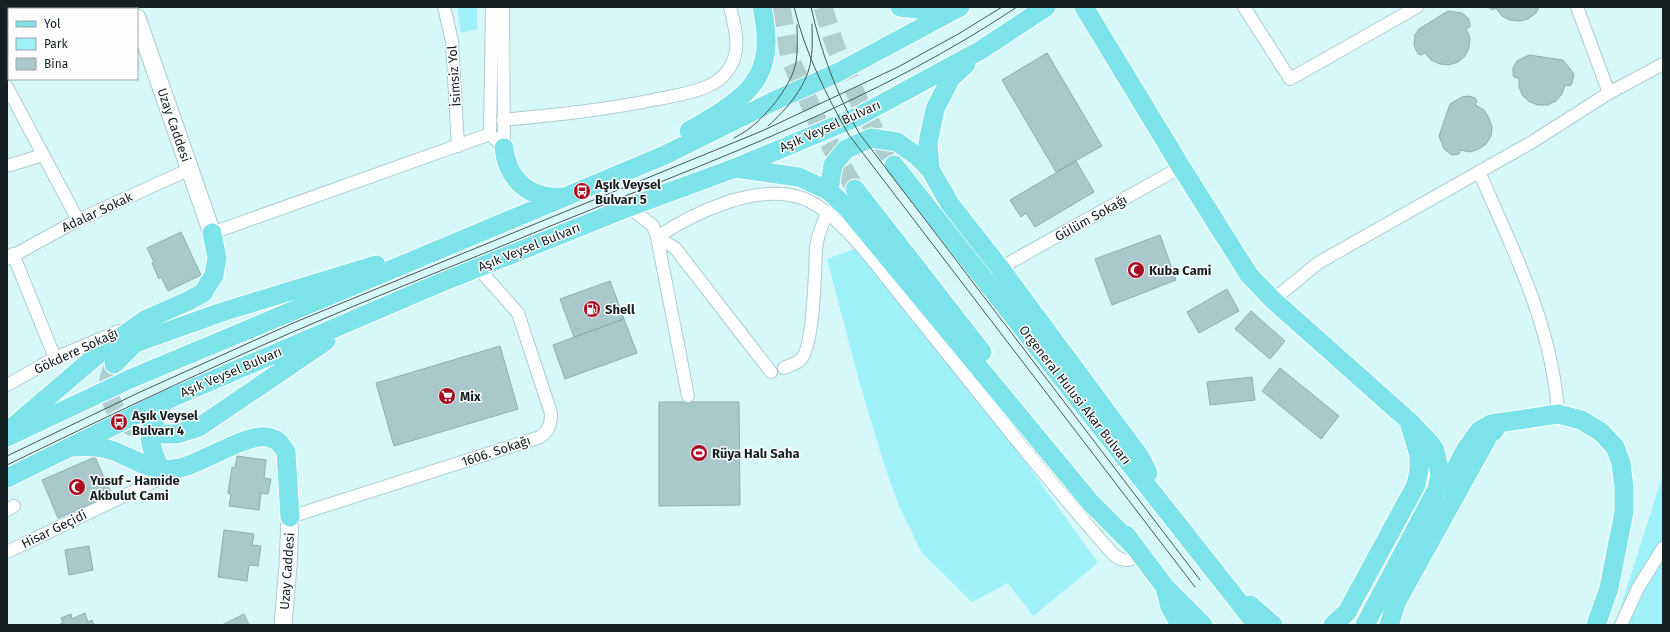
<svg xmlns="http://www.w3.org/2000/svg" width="1670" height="632" font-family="'Fira Sans',sans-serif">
<rect width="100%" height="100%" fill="#d7f8fb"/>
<path fill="#9ef1f9" d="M457,7H477V29L461,33Z
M866,245L989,411L1098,563L1033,616L1008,583L972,602L922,553L899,506L884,464L858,377L827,259Z
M1663,474V625H1615Z"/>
<path fill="#a8c8cb" stroke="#8dacaf" d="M1488,7H1539L1536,13L1528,19L1520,21L1510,20L1502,16L1496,8L1492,10Z
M1448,11L1462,13L1468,18L1470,23V27L1466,29L1470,38L1469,48L1465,56L1458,62L1449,65L1440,64L1431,60L1425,53L1421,55L1418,54L1414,45L1415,35L1419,29Z
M1047,53L1102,146L1056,172L1002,80Z
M1529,55L1563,60L1574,74L1572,83L1570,86L1565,85L1562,94L1556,101L1548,105H1538L1530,102L1523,96L1519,87V78L1514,77L1513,74V68L1517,61Z
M1469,96L1475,98L1477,101L1475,105L1484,110L1489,118L1492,127L1491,136L1486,144L1479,149L1470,152L1460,150L1459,154L1452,155L1444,149L1439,136L1450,104L1462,97Z
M1076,161L1094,192L1035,227L1026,213L1021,217L1010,200Z
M181,232L201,275L168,291L161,277L159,279L152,263L154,262L147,248Z
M1160,235L1176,280L1112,305L1095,259Z
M610,281L624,319L574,337L560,299Z
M1227,289L1239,311L1199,333L1187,312Z
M1251,311L1285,341L1270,359L1235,329Z
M624,319L637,353L565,379L553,345Z
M500,346L518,409L394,446L376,383Z
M1280,368L1339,416L1321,439L1262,391Z
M1252,377L1255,400L1210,405L1207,382Z
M659,402H739L740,505L659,506Z
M237,456L266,460L264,478L271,479L268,494L261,493L259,510L229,506L231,494L228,493L232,467L235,468Z
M95,457L112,495L58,518L42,480Z
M224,530L254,534L252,545L261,546L258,566L249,565L247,581L218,577Z
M89,546L93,570L69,575L65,550Z
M85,613L88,622L92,620L94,625H57L63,623L61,618L71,614L72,619Z
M244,614L249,625H222Z"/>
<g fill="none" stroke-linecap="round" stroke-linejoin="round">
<path stroke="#b0cdd0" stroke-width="19" stroke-dasharray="19 10" stroke-linecap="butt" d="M781,7L790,58L819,125L855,189
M823,7L834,43L861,106L894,165
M114,364C113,368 110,374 109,379C106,396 117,420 133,427C143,431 153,432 164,434"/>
<g stroke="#accdd0" stroke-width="14">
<path id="minor" d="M444,7L452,41L458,146
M503,7L504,148
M1244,7L1290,79L1417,7
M1577,7L1609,93
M121,9L125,7
M7,66L9,65
M7,87L78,220
M503,120C555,115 606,110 658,99C674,96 693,93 708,86C716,83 724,76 729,69C742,49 735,28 730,7
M490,134L492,7
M7,166L43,155
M1479,172C1513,249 1553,328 1558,414
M629,207L653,226L657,237L675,248L771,372
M212,233L490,134L504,148
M13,254L55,358
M7,259L78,220L190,169
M1000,268L1181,167
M1273,300L1318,263L1532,142L1609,93L1663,64
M784,368C789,365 796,364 800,360C814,350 815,268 816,249L818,237L827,212
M7,385L55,358L119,331
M688,396L657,237C695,212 756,183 802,198C837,210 879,268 902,297C940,344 977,391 1015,438C1047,477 1079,516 1113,554C1123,563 1130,561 1140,554
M7,510L14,506
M290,517L540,437C549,431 551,424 551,413L518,313L478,268
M7,552L157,480L161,470
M1621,625L1638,588L1663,548"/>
</g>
<g stroke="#accdd0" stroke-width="19">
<path id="secondary" d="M137,18L212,233
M283,625L288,566L290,517"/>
</g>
<g stroke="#fff" stroke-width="21">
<path id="primary" d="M900,7L934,11L950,8
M1084,7L1181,167L1249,275L1273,300L1409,421L1430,443L1435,450L1440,475L1437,489L1365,625
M966,64L951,78L935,109L928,143L930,169L950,204L1000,268L1140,457L1148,473
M689,131C746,97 778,81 762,7
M504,148C507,179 530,200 562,197
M894,165L1257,625
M735,168L799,177L829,191L847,208L1091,503L1134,546
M855,189L982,352
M829,191L833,165L846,149L871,138L897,142L917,156L930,169
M114,364L135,343L225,311L376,265
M14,426L103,350L145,320L188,301L203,293L214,275L217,258L212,233
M164,434H177L199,427L326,341
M7,437L130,379L665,155L776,100L837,73L960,7
M72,447C86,446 100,446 114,451C136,460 155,474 180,468C204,463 250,430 271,438C279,440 282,446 286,452L290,517
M161,470C145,437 148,433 164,401
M7,478L164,401L435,285L629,207L735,168L859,116L981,50L1046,7
M1437,489L1450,479L1466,449L1479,431L1491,424L1558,414L1581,420L1601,432L1615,447L1621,463L1624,487V512L1609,588L1596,625
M1126,535L1165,587L1203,625
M1166,592L1170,607L1180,625
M1250,605L1273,625
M1333,625L1347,612L1416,485L1419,470V455L1409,422
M1389,625L1397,601L1489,435L1495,430"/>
</g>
<use href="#minor" stroke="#fff" stroke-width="12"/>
<use href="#secondary" stroke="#fff" stroke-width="17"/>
<use href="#primary" stroke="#7de3eb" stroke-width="19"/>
<path stroke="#445658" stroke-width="1" d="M794,7C805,52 826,95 849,135L1195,587
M811,7C821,52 836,93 859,133L1200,580
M768,126C787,109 808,85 811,59C813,48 812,36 812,24
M734,138C739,135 745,132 750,128C768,114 792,85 796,62C798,50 797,37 797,25
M7,456L138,393L293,323L762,131L898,67L960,33L1002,7
M7,465C102,419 198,373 295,331C380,294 467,261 553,225C711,161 875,102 1017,7"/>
</g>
<defs>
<g id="bus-disc" transform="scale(0.9)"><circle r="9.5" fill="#a60d22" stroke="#fefefe"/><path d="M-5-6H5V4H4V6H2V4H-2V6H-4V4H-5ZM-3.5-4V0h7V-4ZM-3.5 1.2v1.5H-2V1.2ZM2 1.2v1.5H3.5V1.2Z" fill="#fff"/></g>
<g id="mosque-disc" transform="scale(0.9)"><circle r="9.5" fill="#a60d22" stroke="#fefefe"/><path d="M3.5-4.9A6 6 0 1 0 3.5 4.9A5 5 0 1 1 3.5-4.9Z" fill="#fff"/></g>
<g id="fuel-disc" transform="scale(0.9)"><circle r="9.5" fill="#a60d22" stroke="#fefefe"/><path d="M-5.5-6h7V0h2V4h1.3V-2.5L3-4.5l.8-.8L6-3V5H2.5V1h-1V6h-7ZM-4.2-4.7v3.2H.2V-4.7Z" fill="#fff"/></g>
<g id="supermarket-disc" transform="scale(0.9)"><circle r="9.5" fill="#a60d22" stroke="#fefefe"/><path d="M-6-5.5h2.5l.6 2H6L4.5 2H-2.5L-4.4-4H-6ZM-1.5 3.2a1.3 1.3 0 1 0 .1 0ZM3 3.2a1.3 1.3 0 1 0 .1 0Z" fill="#fff"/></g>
<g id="stadium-disc" transform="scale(0.9)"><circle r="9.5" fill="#a60d22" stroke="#fefefe"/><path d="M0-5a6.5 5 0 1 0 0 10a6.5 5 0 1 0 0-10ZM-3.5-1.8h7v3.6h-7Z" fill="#fff"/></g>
</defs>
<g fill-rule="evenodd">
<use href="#bus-disc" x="582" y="191"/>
<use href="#mosque-disc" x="1136" y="270"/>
<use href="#fuel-disc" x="592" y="309"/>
<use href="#supermarket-disc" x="447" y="396"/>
<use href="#bus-disc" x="119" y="422"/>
<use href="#stadium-disc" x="699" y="453"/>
<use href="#mosque-disc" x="77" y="487"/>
</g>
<g text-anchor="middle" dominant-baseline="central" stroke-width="3" stroke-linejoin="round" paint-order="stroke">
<g font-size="13" fill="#142022" stroke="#fefefe">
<text transform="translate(454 76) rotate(-94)">İsimsiz Yol</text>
<text transform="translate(174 125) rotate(71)">Uzay Caddesi</text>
<text transform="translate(830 126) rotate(-24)">Aşık Veysel Bulvarı</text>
<text transform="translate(97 212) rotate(-25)">Adalar Sokak</text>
<text transform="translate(1091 218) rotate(-29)">Gülüm Sokağı</text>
<text transform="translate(529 247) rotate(-22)">Aşık Veysel Bulvarı</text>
<text transform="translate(76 351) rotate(-25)">Gökdere Sokağı</text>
<text transform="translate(231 372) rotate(-23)">Aşık Veysel Bulvarı</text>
<text transform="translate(1075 395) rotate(52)">Orgeneral Hulusi Akar Bulvarı</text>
<text transform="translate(496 451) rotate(-18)">1606. Sokağı</text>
<text transform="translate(54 529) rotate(-26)">Hisar Geçidi</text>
<text transform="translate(287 571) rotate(-86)">Uzay Caddesi</text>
</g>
<g font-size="13" font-weight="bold" fill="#142022" stroke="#fefefe" text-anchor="start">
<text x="595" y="184">Aşık Veysel<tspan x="595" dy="15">Bulvarı 5</tspan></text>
<text x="1149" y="270">Kuba Cami</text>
<text x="605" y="309">Shell</text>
<text x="460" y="396">Mix</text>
<text x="132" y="415">Aşık Veysel<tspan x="132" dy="15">Bulvarı 4</tspan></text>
<text x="712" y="453">Rüya Halı Saha</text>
<text x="90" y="480">Yusuf - Hamide<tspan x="90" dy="15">Akbulut Cami</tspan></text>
</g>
</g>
<rect width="1670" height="632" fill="none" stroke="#142022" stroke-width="16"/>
<rect x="8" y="8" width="130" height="72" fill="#fefefe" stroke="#a0a5a6"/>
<rect x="16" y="21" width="20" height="6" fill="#7de3eb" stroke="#a0a5a6"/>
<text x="44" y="28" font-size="12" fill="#142022">Yol</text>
<rect x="16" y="38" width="20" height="12" fill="#9ef1f9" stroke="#a0a5a6"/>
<text x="44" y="48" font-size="12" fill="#142022">Park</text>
<rect x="16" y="58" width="20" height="12" fill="#a8c8cb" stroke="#a0a5a6"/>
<text x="44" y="68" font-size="12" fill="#142022">Bina</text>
</svg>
